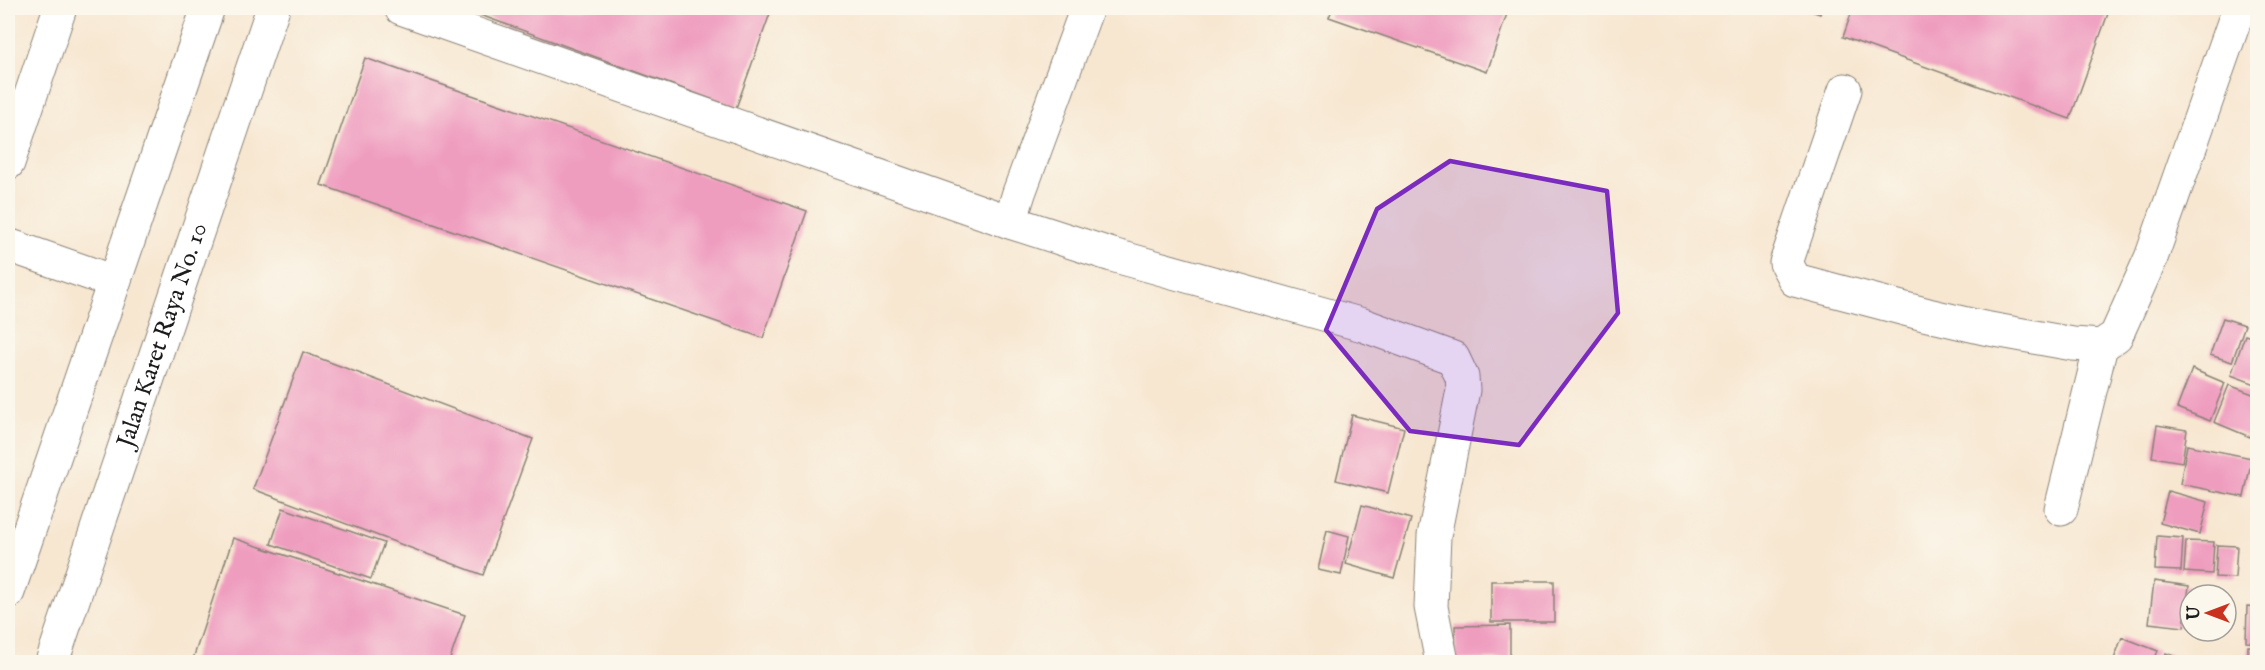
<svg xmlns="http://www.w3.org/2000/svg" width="2265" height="670" font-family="'IM FELL English',serif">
<rect width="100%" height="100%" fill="#fbf7ec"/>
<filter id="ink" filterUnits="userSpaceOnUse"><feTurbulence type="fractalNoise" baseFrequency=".0167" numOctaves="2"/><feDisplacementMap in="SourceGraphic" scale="12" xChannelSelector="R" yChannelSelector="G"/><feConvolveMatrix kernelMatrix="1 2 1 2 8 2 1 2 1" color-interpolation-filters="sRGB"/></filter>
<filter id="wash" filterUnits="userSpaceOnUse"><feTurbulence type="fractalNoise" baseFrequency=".008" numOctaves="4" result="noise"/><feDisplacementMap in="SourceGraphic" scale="24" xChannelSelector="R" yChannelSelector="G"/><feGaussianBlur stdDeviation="1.35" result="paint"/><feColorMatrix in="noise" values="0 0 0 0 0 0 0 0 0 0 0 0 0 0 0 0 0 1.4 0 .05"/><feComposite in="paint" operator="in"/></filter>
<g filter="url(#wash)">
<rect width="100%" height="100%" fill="#f7e7d1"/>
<g id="blocks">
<path fill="#ef9dbf" d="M461,8H772L736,108Z
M1333,8H1509L1487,72L1329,17Z
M1803,8H1822L1820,14Z
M1853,8H2110L2070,119L1843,37Z
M365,58L807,211L763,338L321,185Z
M2223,318L2245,325L2232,362L2210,355Z
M2245,335L2258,339V385L2231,375Z
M303,352L533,439L483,575L253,489Z
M2192,369L2225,383L2210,421L2177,408Z
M2229,385L2258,396V418L2250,437L2214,422Z
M1352,415L1404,428L1388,493L1336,480Z
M2157,425L2187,430L2182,462L2152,457Z
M2187,445L2252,458L2244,497L2180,484Z
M2168,491L2208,502L2200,534L2160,523Z
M1362,505L1411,519L1394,578L1346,564Z
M283,508L384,543L371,579L271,544Z
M1327,530L1349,536L1341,575L1318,570Z
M2157,536L2183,538L2181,571L2155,570Z
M233,538L465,615L449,662H192Z
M2186,541L2214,542L2212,574L2184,572Z
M2217,545L2237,546L2235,578L2215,577Z
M1491,581H1554V622H1491Z
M2154,581L2189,586L2184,627L2149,623Z
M2247,606L2258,607V643L2246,642Z
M1510,625V659L1456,660L1455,626Z
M2122,637L2158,651L2153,662H2113Z
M2248,646H2258V662H2248Z
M2166,653L2189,662H2162Z
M1266,657L1287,662H1265Z"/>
</g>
</g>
<g filter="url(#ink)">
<use href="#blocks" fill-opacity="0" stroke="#8a8276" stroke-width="1.5"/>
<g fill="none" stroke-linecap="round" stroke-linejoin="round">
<g stroke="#8a8276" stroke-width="35">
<g id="minor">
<path d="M401,8L1010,222L1112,255L1363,325L1453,358L1462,377L1463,390L1434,536L1431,607L1442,662"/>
<path d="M1845,90L1786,263L1795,280L1928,315L1984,328L2073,344L2101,346L2116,336L2151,258L2239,8"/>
<path d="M8,163L60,8"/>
<path d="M1010,222L1019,193L1087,8"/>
<path d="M8,245L114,282"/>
<path d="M2061,509L2101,346"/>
<path d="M8,592L208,8"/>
<path id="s1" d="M52,662L273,8"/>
</g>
</g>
<use href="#minor" stroke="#fff" stroke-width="33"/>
</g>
</g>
<path fill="#7b2cbf" fill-opacity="0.2" stroke="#7b2cbf" stroke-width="4.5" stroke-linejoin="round" d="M1450,161L1607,191L1618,313L1519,445L1410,431L1326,330L1377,209Z"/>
<g text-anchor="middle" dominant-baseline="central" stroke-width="5" stroke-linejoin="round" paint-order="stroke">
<g font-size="24" fill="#1c1c1c" stroke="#fbf7ec">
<text stroke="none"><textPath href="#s1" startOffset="345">Jalan Karet Raya No. 10</textPath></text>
</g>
</g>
<rect width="2265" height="670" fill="none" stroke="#fbf7ec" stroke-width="30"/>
<g transform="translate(2208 613) rotate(270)"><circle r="28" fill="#fbf7ec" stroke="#a29f99" stroke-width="1.5"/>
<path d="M0-4.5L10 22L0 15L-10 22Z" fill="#c8321e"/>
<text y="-9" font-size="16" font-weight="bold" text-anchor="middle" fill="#1c1c1c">U</text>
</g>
</svg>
